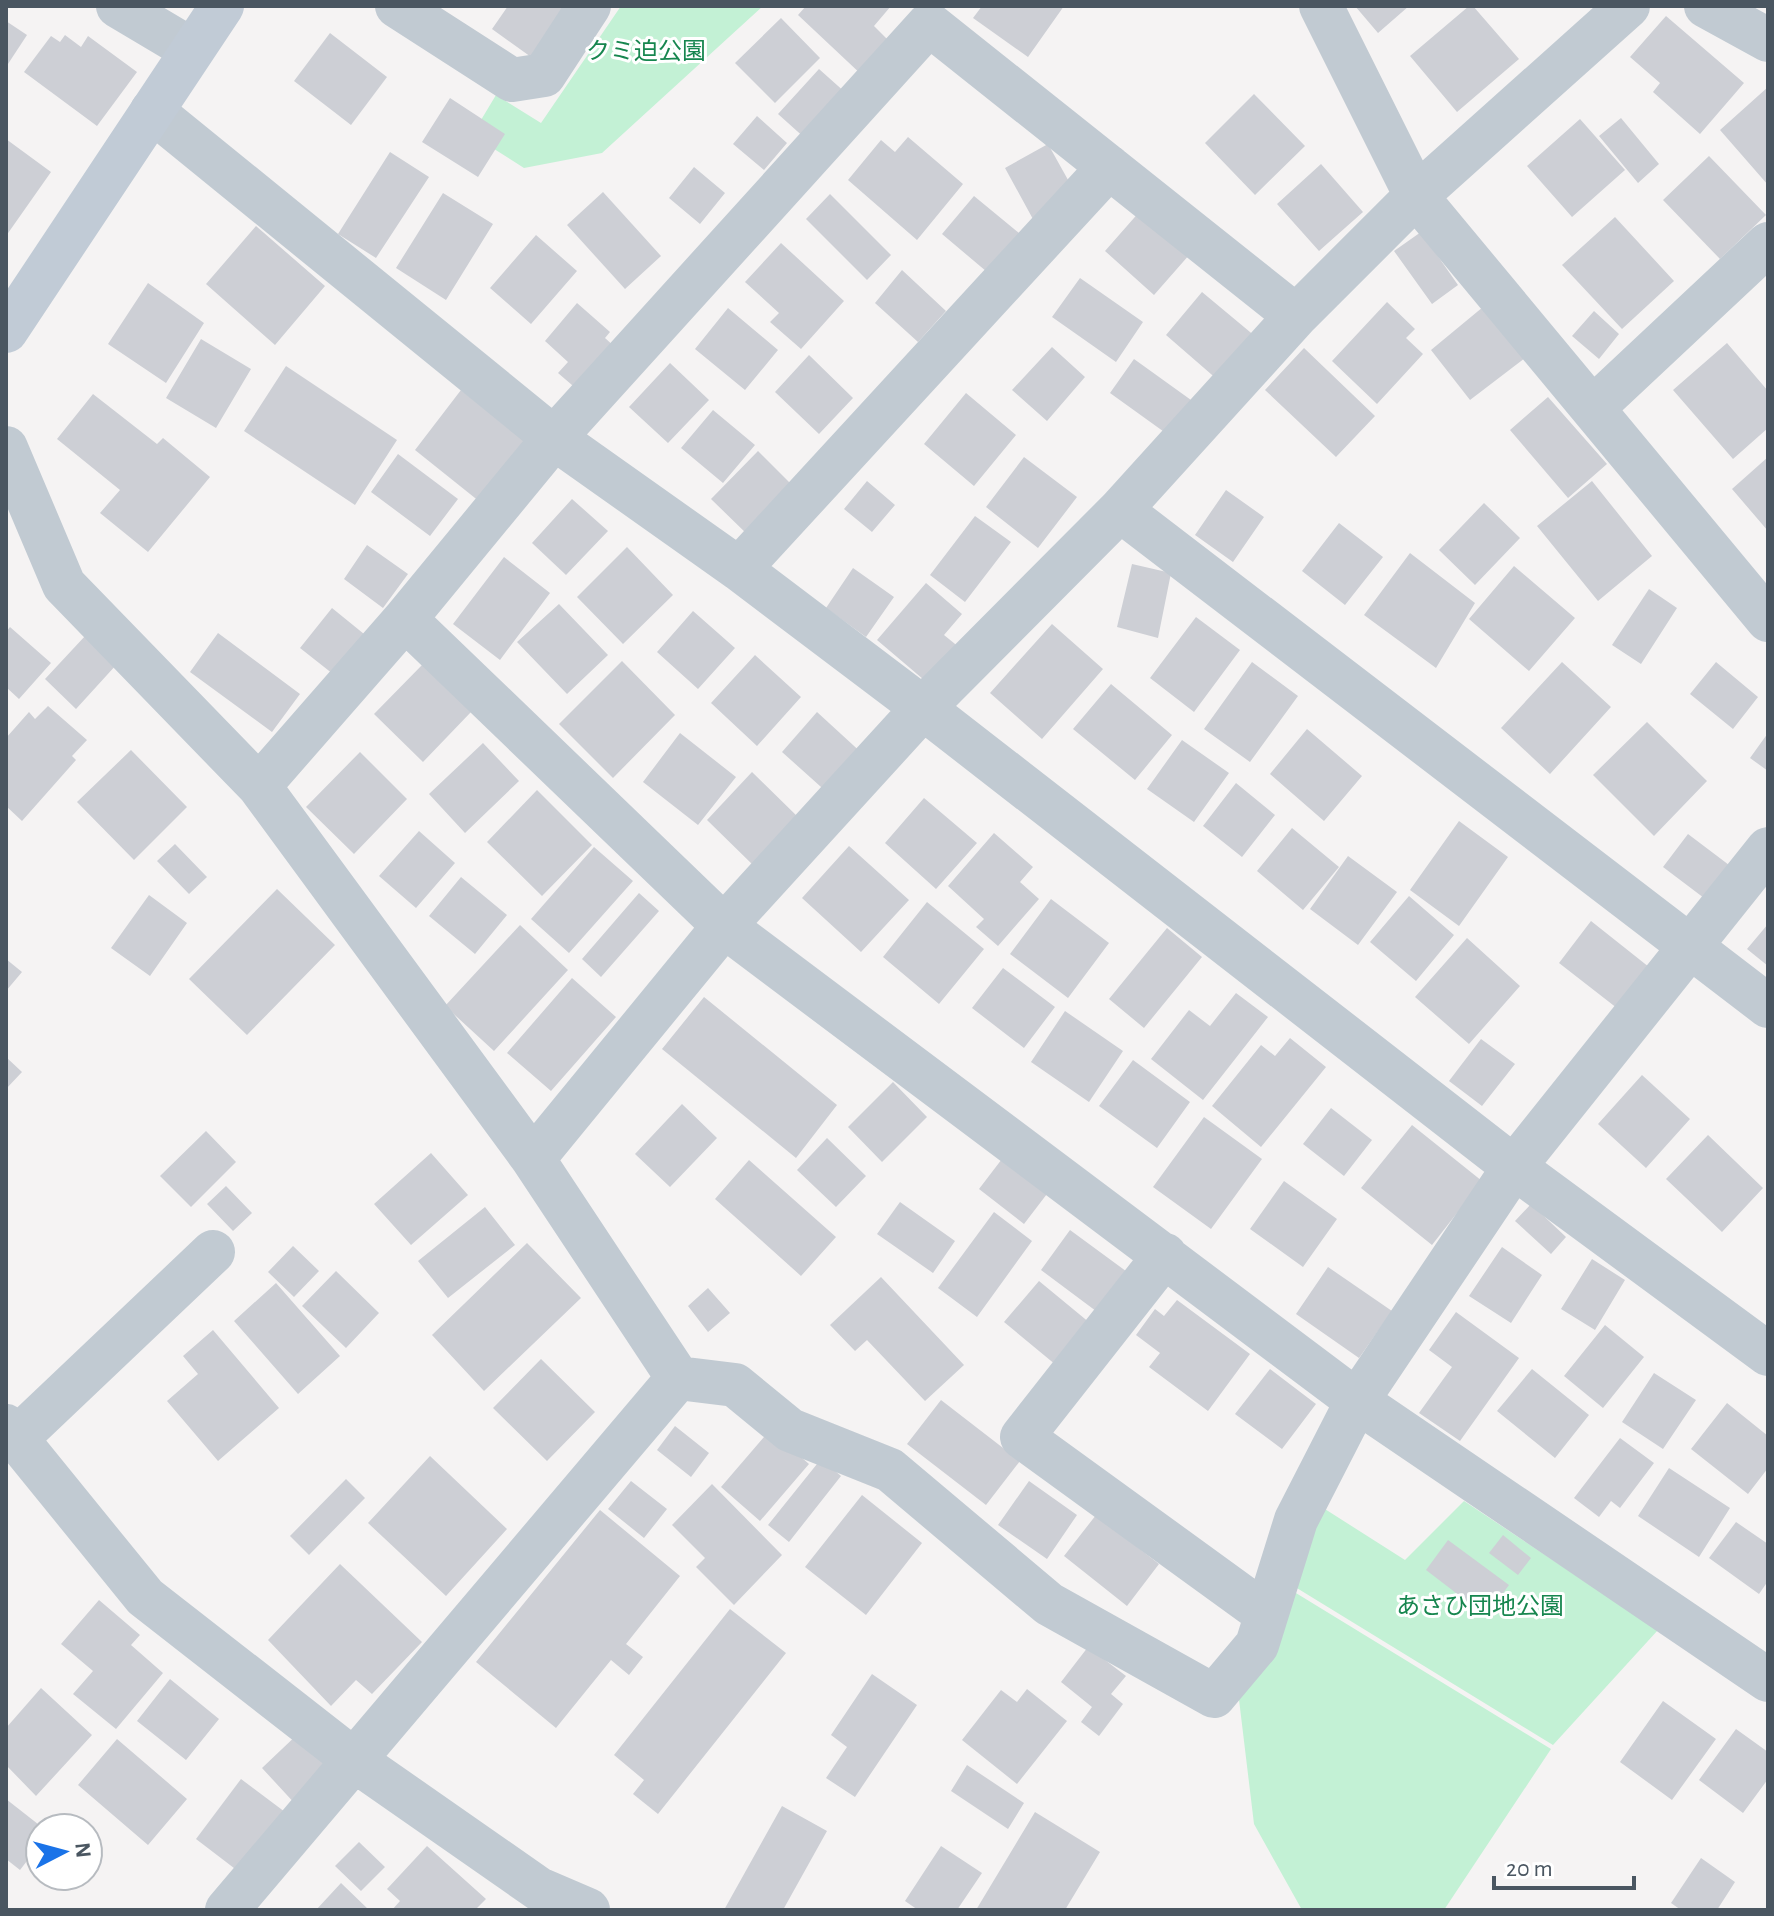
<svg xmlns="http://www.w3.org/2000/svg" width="1774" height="1916" font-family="'Alegreya Sans','Noto Sans JP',sans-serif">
<rect width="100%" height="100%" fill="#f5f3f3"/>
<path fill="#c3f1d5" d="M621,6H763L602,153L524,168L472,135L496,95L541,123Z
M1464,1501L1658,1630L1553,1745L1287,1582L1317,1504L1405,1560Z
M1291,1590L1551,1749L1444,1910H1302L1254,1824L1237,1683Z"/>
<path fill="#cdcfd5" d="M508,6H579L538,62L492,29Z
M806,6H891L874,26L893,45L864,77L798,15Z
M982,6H1064L1028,57L973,18Z
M1355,6H1409L1378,33Z
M1469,6H1473L1519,59L1457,112L1410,56Z
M1666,16L1744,83L1700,134L1653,92L1660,83L1630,57Z
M781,18L820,58L775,103L735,63Z
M6,21L27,35L6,67Z
M330,33L387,77L351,125L294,81Z
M65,35L81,47L88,36L137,72L97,126L24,72L51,36L60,42Z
M819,69L847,94L807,140L778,114Z
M1768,87V185L1720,130Z
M1254,94L1305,146L1255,195L1205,143Z
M450,98L505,134L478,177L422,142Z
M757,116L787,143L764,170L733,144Z
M1621,118L1659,164L1638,183L1599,136Z
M1580,119L1625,170L1572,217L1527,166Z
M908,137L963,184L917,240L848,180L881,140L895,152Z
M6,139L51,172L6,236Z
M1048,144L1077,196L1034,221L1005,168Z
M390,152L429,177L376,258L338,234Z
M1709,156L1766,215L1720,259L1663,200Z
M1321,164L1363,212L1319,251L1277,204Z
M694,167L725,193L700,224L669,198Z
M603,192L661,256L625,289L567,225Z
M443,193L493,224L446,300L396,268Z
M830,194L891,255L867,280L806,219Z
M974,196L1025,238L993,277L942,234Z
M1141,210L1190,254L1154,295L1105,251Z
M1615,217L1674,281L1622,329L1562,265Z
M256,226L325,286L275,345L206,284Z
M1421,232L1458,285L1432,304L1394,251Z
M536,235L577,271L531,324L490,288Z
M781,243L844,301L801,349L770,322L779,313L745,282Z
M902,270L946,311L918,342L875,303Z
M1080,278L1143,322L1116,362L1052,317Z
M148,283L204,323L166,383L108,344Z
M1202,292L1256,337L1219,381L1166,335Z
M1387,302L1415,329L1406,338L1423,354L1377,404L1332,361Z
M577,303L610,332L605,338L616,348L579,391L558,373L568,362L545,341Z
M1483,307L1525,358L1470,400L1431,350Z
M728,308L778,350L745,390L695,349Z
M1594,311L1619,334L1599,359L1572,336Z
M201,339L251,369L216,428L166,398Z
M1727,343L1768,391V428L1733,459L1673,390Z
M1052,347L1085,377L1047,421L1012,390Z
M1304,348L1375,416L1336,457L1265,390Z
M809,355L853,398L819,434L775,392Z
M1134,359L1191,400L1167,434L1110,393Z
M670,363L709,400L668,443L629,407Z
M286,366L397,440L355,505L244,431Z
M461,390L525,441L480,502L415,450Z
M966,393L1016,435L974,486L924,444Z
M93,394L157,444L163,438L210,477L148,552L100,513L120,490L57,439Z
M1548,397L1607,464L1568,498L1510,430Z
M713,410L755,445L723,483L681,448Z
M758,451L797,490L750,537L711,499Z
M398,454L458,499L430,536L371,492Z
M1024,457L1077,497L1038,548L986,507Z
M1768,457V531L1732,489Z
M867,481L895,505L872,532L844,509Z
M1592,481L1652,556L1598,601L1537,526Z
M1226,490L1264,517L1233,562L1195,535Z
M572,499L608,531L566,575L532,543Z
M1484,503L1520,538L1475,585L1439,550Z
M975,516L1011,542L965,602L930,575Z
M1339,523L1383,557L1345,605L1302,571Z
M367,545L408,574L383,608L344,579Z
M627,547L673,595L623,644L577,597Z
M1410,553L1475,603L1436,668L1364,615Z
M504,557L550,593L500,660L453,624Z
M1132,564L1171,573L1158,638L1117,627Z
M1514,566L1575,618L1529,671L1469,619Z
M853,568L894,597L866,637L826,608Z
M926,583L962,614L944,635L960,648L930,685L877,640Z
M1649,589L1677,608L1641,664L1612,645Z
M559,604L608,655L567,694L517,642Z
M332,608L364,634L333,674L300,648Z
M693,611L735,648L698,689L657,652Z
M1196,617L1240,650L1194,712L1150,678Z
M1052,624L1103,669L1042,739L990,693Z
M10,627L51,663L19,699L6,687V632Z
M218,633L300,694L272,732L190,672Z
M86,635L117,664L76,709L45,679Z
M755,655L801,697L757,746L711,703Z
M622,661L675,715L613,778L559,724Z
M1252,662L1298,696L1250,762L1204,729Z
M1562,662L1611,707L1550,774L1501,728Z
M1716,662L1758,697L1733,729L1690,694Z
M423,664L471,712L423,762L374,714Z
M1111,684L1172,735L1135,780L1073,729Z
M48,706L87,740L72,756L76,760L22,821L6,806V738L29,712L35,719Z
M817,712L865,756L830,795L782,752Z
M1647,722L1707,781L1654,836L1593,775Z
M1307,729L1362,776L1324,821L1270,774Z
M680,733L736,777L698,825L643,782Z
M1768,733V771L1750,758Z
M1182,740L1229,773L1194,822L1147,789Z
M483,743L519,781L465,833L429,794Z
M131,750L187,807L134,860L77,802Z
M360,752L407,799L354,854L306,807Z
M752,772L800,819L754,866L707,820Z
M1236,783L1275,815L1242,857L1203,826Z
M537,790L592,845L542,896L487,842Z
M924,798L977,843L936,889L885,843Z
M1459,821L1508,857L1459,926L1410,890Z
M1292,828L1339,867L1303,910L1257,871Z
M419,831L455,863L416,908L379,876Z
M994,833L1033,867L1020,882L1039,899L998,946L976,927L984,919L948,886Z
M1688,834L1729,865L1704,898L1663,867Z
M175,844L207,877L189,894L157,861Z
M849,846L909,900L861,952L802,898Z
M594,847L633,881L569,953L531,919Z
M1348,856L1397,892L1358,945L1310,909Z
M461,877L507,915L475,954L429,916Z
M277,889L335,945L247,1035L189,979Z
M639,893L659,911L601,977L582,959Z
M149,895L187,923L150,976L111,948Z
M1409,896L1454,935L1416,981L1370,942Z
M1051,899L1109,943L1068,998L1010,954Z
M927,902L984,949L939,1004L883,957Z
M1591,921L1654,971L1622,1012L1559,963Z
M1768,924V966L1747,949Z
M520,925L568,970L494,1051L445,1006Z
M1167,928L1202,957L1144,1028L1109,999Z
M1467,938L1520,986L1469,1044L1415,997Z
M6,959L22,972L6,991Z
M1003,968L1055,1007L1024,1048L972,1008Z
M572,978L616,1017L551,1091L507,1053Z
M1236,993L1268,1017L1203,1100L1151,1059L1189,1010L1210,1026Z
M704,997L837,1105L796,1158L662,1049Z
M1065,1011L1123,1051L1089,1102L1031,1062Z
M1290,1038L1326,1067L1261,1147L1212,1106L1261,1045L1275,1056Z
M1481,1039L1515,1064L1482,1106L1449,1081Z
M6,1057L22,1072L6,1089Z
M1133,1060L1190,1102L1157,1148L1099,1106Z
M1642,1075L1690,1119L1646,1168L1598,1124Z
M893,1082L927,1117L882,1162L848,1127Z
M682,1104L717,1138L670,1187L635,1154Z
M1331,1108L1372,1140L1344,1176L1303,1144Z
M1204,1117L1262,1159L1211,1229L1153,1187Z
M1412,1125L1482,1181L1432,1245L1361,1188Z
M206,1131L236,1162L191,1207L160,1176Z
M1708,1135L1763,1188L1722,1232L1666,1179Z
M827,1138L866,1176L836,1207L797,1170Z
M431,1153L468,1195L411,1245L374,1204Z
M1005,1155L1050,1190L1024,1224L979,1189Z
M749,1160L836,1237L801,1276L715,1199Z
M1284,1181L1337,1219L1303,1267L1250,1229Z
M226,1186L252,1213L233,1231L207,1204Z
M900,1202L955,1241L933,1273L877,1234Z
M1531,1204L1566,1237L1551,1254L1515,1221Z
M485,1207L515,1245L448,1298L418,1261Z
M994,1212L1032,1241L977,1317L938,1288Z
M1070,1230L1134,1277L1104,1317L1041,1270Z
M527,1243L581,1298L484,1391L432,1335Z
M293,1246L319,1271L294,1297L268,1272Z
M1502,1247L1542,1275L1511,1323L1469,1296Z
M1592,1259L1625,1280L1595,1330L1561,1309Z
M1328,1267L1392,1311L1359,1358L1296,1314Z
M336,1271L379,1313L346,1348L302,1306Z
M881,1277L964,1365L925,1401L867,1340L855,1351L830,1325Z
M1039,1281L1096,1328L1062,1370L1004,1322Z
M276,1283L340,1356L298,1394L234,1321Z
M708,1288L730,1313L708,1332L688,1306Z
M1177,1300L1250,1354L1208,1411L1149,1367L1160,1353L1136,1335L1155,1309L1164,1316Z
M1456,1312L1519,1358L1460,1441L1419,1413L1452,1367L1429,1350Z
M1605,1325L1644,1357L1603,1408L1564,1376Z
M213,1330L279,1408L218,1461L167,1401L198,1374L183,1356Z
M541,1359L595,1412L547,1461L493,1408Z
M1270,1369L1316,1404L1282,1449L1235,1414Z
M1532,1369L1589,1415L1555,1458L1497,1411Z
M1654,1373L1696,1400L1663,1449L1622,1422Z
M941,1400L1020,1461L986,1505L907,1444Z
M1727,1403L1768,1436V1468L1748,1494L1691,1449Z
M675,1426L709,1453L691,1477L657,1450Z
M770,1430L809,1464L760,1521L721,1487Z
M1620,1438L1654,1463L1620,1508L1611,1501L1599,1517L1574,1498Z
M430,1456L507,1529L446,1596L368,1523Z
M821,1459L841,1476L789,1542L768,1525Z
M1669,1468L1730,1508L1699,1557L1638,1516Z
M346,1479L365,1498L309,1555L290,1536Z
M631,1481L667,1509L644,1538L608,1509Z
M1029,1481L1077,1515L1047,1559L998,1525Z
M712,1484L782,1555L734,1605L696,1567L705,1558L672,1525Z
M862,1495L922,1543L866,1615L805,1567Z
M600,1510L680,1576L626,1644L643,1657L629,1675L611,1660L556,1728L476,1662Z
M1096,1515L1159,1564L1127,1606L1064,1556Z
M1736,1522L1768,1544V1581L1759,1594L1709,1558Z
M1503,1535L1531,1558L1518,1575L1489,1553Z
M1448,1540L1509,1585L1486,1616L1426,1570Z
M340,1564L422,1642L372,1694L356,1680L331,1706L268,1640Z
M99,1600L140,1635L131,1645L163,1673L116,1729L73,1694L93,1671L61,1644Z
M730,1609L786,1653L658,1814L633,1794L644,1780L614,1755Z
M1088,1647L1126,1676L1111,1694L1123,1704L1099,1736L1081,1722L1092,1707L1061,1682Z
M872,1674L917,1705L855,1797L826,1778L847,1747L831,1735Z
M170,1679L219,1719L186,1760L137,1721Z
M41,1688L92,1735L36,1796L6,1765V1728Z
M1027,1689L1067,1721L1017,1784L962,1740L1001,1690L1017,1702Z
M1663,1701L1716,1739L1672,1800L1620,1762Z
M1736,1729L1768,1752V1779L1743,1813L1699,1780Z
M302,1730L339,1770L298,1807L262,1768Z
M117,1739L187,1799L148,1845L78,1785Z
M967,1765L1024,1803L1008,1829L951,1791Z
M241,1779L293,1818L247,1878L196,1839Z
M6,1799L43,1828H40V1844L20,1870L6,1859Z
M782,1806L827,1831L783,1910H724Z
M1035,1812L1100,1852L1065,1910H976Z
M359,1842L385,1867L361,1891L335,1866Z
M427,1846L486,1899L475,1910H392L400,1901L387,1889Z
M941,1846L982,1873L957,1910H918L905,1901Z
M1701,1858L1735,1882L1717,1910H1681L1671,1903Z
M341,1883L369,1910H316Z"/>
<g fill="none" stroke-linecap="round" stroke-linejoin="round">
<path stroke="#c1cad2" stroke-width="44" d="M118,6L192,50
M397,6L512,80L544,75L589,6
M1321,6L1416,196L1768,620
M1706,6L1768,40
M152,111L554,438L739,569L923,708L1514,1167L1768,1354
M1594,407L1768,244
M6,448L64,585L259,786
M1120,510L1768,1006
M739,569L1109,167
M405,619L724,926L1357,1401L1768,1680
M533,1159L724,926L923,708L1120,510L1296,316L1416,196L1628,6
M1165,1255L1022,1437L1266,1614
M678,1378L735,1385L790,1430L890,1470L1049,1604L1214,1696L1257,1645L1296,1520L1357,1401L1514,1167L1768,849
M6,1426L145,1597L354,1760L539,1889L588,1910
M16,1439L213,1252
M227,1910L678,1378L533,1159L259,786L405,619L554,438L929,24L1296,316"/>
<path stroke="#c1cbd6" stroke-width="44" d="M6,331L222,6"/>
</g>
<g text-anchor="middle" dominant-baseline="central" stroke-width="6" stroke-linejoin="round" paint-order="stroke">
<g font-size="24" fill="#17864f" stroke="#fff">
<text x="646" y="52">クミ迫公園</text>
<text x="1480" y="1607">あさひ団地公園</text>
</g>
</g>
<rect width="1774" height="1916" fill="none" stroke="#4a5661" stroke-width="16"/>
<g transform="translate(64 1852) rotate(84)"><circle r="38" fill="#ffffff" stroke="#b7bbc0" stroke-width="2"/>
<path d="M0-6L14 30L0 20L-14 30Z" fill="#1a73e8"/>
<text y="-12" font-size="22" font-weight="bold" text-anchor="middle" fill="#4a5661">N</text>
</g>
<path d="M1494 1876v12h140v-12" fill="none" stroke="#4a5661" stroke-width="4"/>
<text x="1506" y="1876" font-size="24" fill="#4a5661" stroke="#ffffff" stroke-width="6" paint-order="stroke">20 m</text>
</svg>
